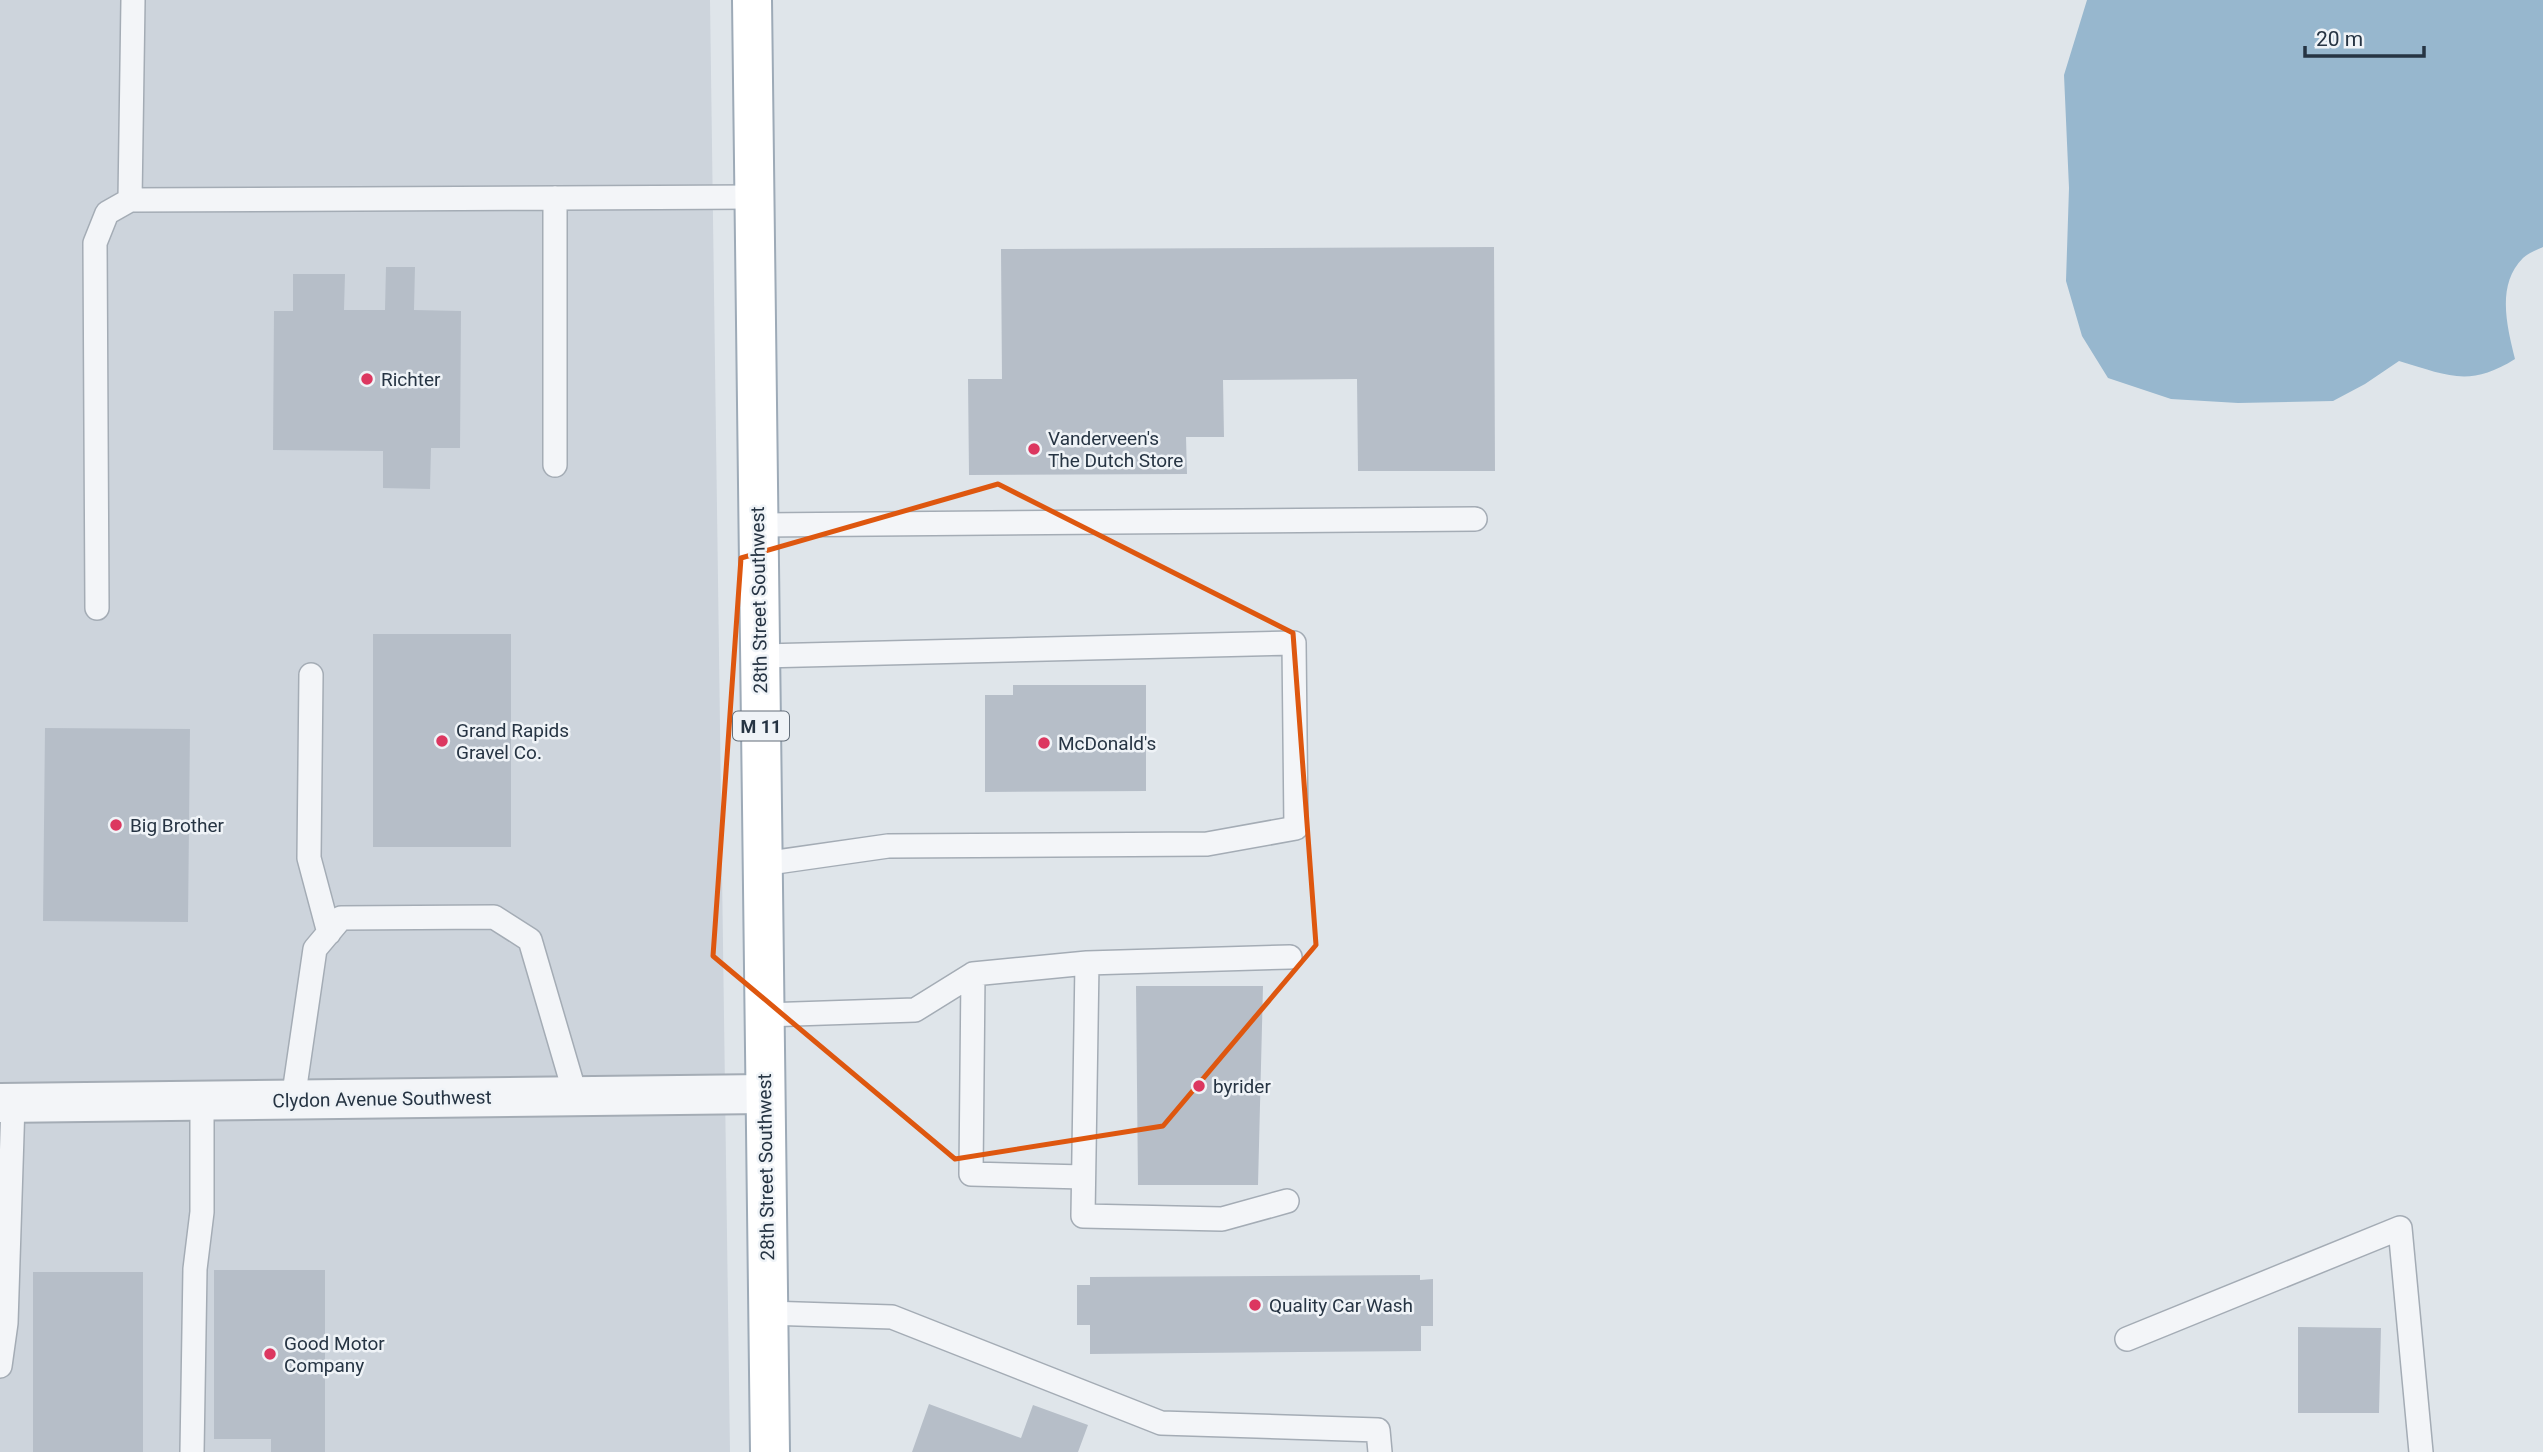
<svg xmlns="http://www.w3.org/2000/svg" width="2543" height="1452" font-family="Roboto,sans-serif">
<rect width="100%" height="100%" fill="#dfe5ea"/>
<path fill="#cdd4dc" d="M0,0H710L730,1452H0Z"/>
<path fill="#97b7ce" d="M2087,0H2543V247C2537,250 2528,253 2523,258C2496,285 2507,326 2515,359C2469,388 2447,375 2399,361L2365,384L2333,401L2238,403L2171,399L2108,378L2082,336L2066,281L2069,188L2064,75Z"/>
<path fill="#b6bec8" d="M1494,247L1495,471H1358L1357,379L1223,380L1224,437H1186L1187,474L969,475L968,379H1002L1001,249Z
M386,267H415L414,310L461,311L460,448H431L430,489L383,488V451L273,450L274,311H293V274H345L344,310H385Z
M373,634H511V847H373Z
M1013,685H1146V791L985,792V695H1013Z
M45,728L190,729L188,922L43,921Z
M1136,986H1263L1258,1185H1138Z
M214,1270H325V1452H271V1439H214Z
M33,1272H143V1452H33Z
M1420,1275V1280L1433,1279V1326H1421V1351L1090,1354V1325H1077V1285H1090V1277Z
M2298,1327L2381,1328L2379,1413H2298Z
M929,1404L1021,1438L1033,1405L1088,1425L1078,1452H912Z"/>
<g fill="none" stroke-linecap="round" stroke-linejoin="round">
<g stroke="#a4acb5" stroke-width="26">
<path id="lane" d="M130,200L133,0
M555,465V198
M758,525L1475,519
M97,608L95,243L107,213L130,200L754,197
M760,656L1294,643L1296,828L1207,844L888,846L762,864
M311,675L309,858L329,933
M1087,963L1083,1216L1222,1219L1287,1201
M973,974L971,1174L1083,1177
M764,1015L915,1010L973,974L1087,963L1290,957
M293,1100L315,949L341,918L494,917L530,940L576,1097
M767,1313L892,1317L1161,1423L1378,1430L1380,1452
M2127,1339L2400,1228L2421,1452
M0,1366L6,1323L13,1103
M192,1452L195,1269L202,1212V1101"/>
</g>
<g stroke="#a4acb5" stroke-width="42">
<path id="street" d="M0,1103L765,1094"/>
</g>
<g stroke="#9daab7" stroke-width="42">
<path id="primary" d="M752,0L770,1452"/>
</g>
<use href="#lane" stroke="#f3f5f8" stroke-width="23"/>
<use href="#street" stroke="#f3f5f8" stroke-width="38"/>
<use href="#primary" stroke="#fff" stroke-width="38"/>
</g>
<path fill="none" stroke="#de570f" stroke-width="5" stroke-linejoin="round" d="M998,484L1293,633L1316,945L1163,1126L955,1159L713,956L741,558Z"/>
<g fill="#dc3760" stroke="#eff3f7" stroke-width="2.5">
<circle cx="367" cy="379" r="7"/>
<circle cx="1034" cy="449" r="7"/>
<circle cx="442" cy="741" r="7"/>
<circle cx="1044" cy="743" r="7"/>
<circle cx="116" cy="825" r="7"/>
<circle cx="1199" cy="1086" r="7"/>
<circle cx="1255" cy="1305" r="7"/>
<circle cx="270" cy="1354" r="7"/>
</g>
<g text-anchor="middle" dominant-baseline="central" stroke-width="5" stroke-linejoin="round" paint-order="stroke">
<rect fill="#eff3f7" stroke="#626d79" stroke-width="2" x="733" y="711.5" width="56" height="29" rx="5"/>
<g font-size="18" font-weight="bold" fill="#263443">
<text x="761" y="726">M 11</text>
</g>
<g font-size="19" fill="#263443" stroke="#eff3f7" text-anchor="start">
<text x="381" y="379">Richter</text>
<text x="1048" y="438">Vanderveen's<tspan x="1048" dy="22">The Dutch Store</tspan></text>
<text x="456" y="730">Grand Rapids<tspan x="456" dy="22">Gravel Co.</tspan></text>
<text x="1058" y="743">McDonald's</text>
<text x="130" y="825">Big Brother</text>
<text x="1213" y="1086">byrider</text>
<text x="1269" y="1305">Quality Car Wash</text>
<text x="284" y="1343">Good Motor<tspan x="284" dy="22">Company</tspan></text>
</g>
<g font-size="19" fill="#263443" stroke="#eff3f7">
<text transform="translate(759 600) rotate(-91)">28th Street Southwest</text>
<text transform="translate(382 1099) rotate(-1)">Clydon Avenue Southwest</text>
<text transform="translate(766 1167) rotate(-91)">28th Street Southwest</text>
</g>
</g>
<path d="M2305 46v10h119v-10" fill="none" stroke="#263443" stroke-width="3.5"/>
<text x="2316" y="46" font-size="21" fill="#263443" stroke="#eff3f7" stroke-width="5" paint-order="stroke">20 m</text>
</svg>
